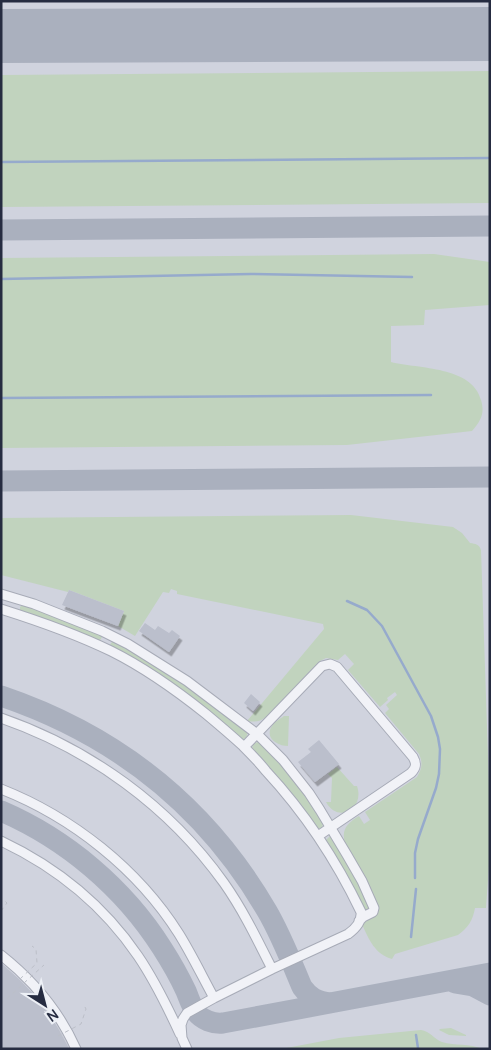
<svg xmlns="http://www.w3.org/2000/svg" width="491" height="1050" font-family="Manrope,sans-serif">
<defs>
<filter id="shadow"><feDropShadow dx="2.5" dy="4.5" stdDeviation="0" flood-color="#0004"/></filter>
</defs>
<rect width="100%" height="100%" fill="#dee1e9"/>
<path fill="#d0d3de" d="M1,1H490V1049H1Z"/>
<path fill="#c1d3be" d="M490,71V203L1,207V75Z
M434,254L490,262V305L425,310L424,325L391,326V362C419,369 472,366 481,400C485,413 481,421 472,431L347,445L1,448V258Z
M351,515L453,527L462,533L470,543C476,544 479,544 481,550L490,815V851L486,908H475C473,920 468,928 458,935L395,954L392,959C375,954 369,940 362,924C369,916 380,917 377,903L363,876L345,843C341,830 347,823 359,816L364,824L370,820L365,812L417,777C422,769 423,763 419,754L385,713L389,709L386,705L397,695L395,692L387,698L388,700L380,707L348,670L354,664L345,654L338,660L326,658L320,661L266,717C260,722 255,722 247,721L324,629L323,624L177,594V591L171,589L169,593L163,592L135,636L118,626L124,611L69,590L68,592L1,575V518Z
M24,604L102,634V637L99,642L20,611V607Z
M114,641L118,642L184,683L248,732L246,738L241,740L109,646L112,642Z
M284,716H289L288,746C278,746 264,738 272,726C274,722 280,719 284,716Z
M258,742L261,743L282,765L306,794L322,821L323,824L322,828L317,829L252,749L253,744Z
M337,767L354,786H357C365,809 338,824 326,802H331L332,778L328,774Z
M330,836L332,837L344,855L372,909L365,912L325,843L326,840Z
M451,1028L466,1035V1036L449,1035L439,1030L440,1029Z
M421,1030C430,1031 434,1039 442,1042C455,1046 470,1043 482,1049H281L339,1038Z"/>
<g fill="none" stroke-linecap="round" stroke-linejoin="round">
<path stroke="#96aacc" stroke-width="2.5" d="M1,162L490,158
M1,279L251,274L412,277
M1,398L431,395
M347,601L367,610L382,626L431,716L438,737L440,749L439,774L436,788L418,839L415,853V878
M411,937L416,889
M416,1035L418,1048"/>
<path stroke="#aab0be" stroke-width="21" d="M1,230L490,226
M1,481L490,477
M1,696C116,735 206,806 267,911C281,935 291,961 302,987C310,998 317,1001 330,1003L490,973
M1,811C66,839 124,888 162,948C171,962 179,976 186,991C189,998 191,1006 196,1012C202,1020 213,1024 223,1023L330,1003
M455,983L473,986L490,995"/>
<path stroke="#aab0be" stroke-width="54" d="M1,36L490,34"/>
</g>
<path fill="#bbbfcc" filter="url(#shadow)" d="M69,590L124,611L118,626L62,605Z
M145,623L155,630L158,626L169,633L172,630L180,636L169,652L139,631Z
M251,694L260,702L253,711L244,703Z
M319,740L339,764L315,782L298,762L311,752L308,749Z
M1,963L20,980L40,1001L56,1025L69,1049H1Z"/>
<g fill="none" stroke-linecap="round" stroke-linejoin="round">
<g stroke="#a7abb7" stroke-width="11">
<path id="minor" d="M1,594L34,604L102,631L128,644L187,681L257,734L283,760L309,793L320,810L347,855L362,881L374,908L373,912L363,917L359,921
M1,609C39,621 76,634 111,651C145,668 176,690 206,714C218,724 231,735 243,746C251,754 259,762 266,771C305,813 336,860 361,912C362,921 355,929 348,934L272,969L214,998L187,1013L183,1019L181,1025L182,1038L187,1049
M1,718C90,749 169,806 224,883C243,910 257,939 272,969
M244,747L322,666L330,664L337,667L413,757C417,764 416,768 411,773L318,836
M1,789C72,817 138,869 179,934C192,955 202,976 214,998
M1,841C56,867 104,906 138,956C155,981 168,1008 180,1034
M1,955C34,981 59,1011 76,1049"/>
</g>
<path stroke="#bcbfc8" stroke-width="1" stroke-dasharray="4 4" stroke-linecap="butt" d="M1,911L7,903L4,900
M1,1004L21,986"/>
<use href="#minor" stroke="#f1f2f7" stroke-width="9"/>
<path stroke="#bcbfc8" stroke-width="1" stroke-dasharray="4 4" stroke-linecap="butt" d="M20,979L37,963L36,949L32,946
M24,983L44,965
M58,1036L81,1024L86,1009L84,1005"/>
</g>
<rect width="491" height="1050" fill="none" stroke="#262c41" stroke-width="5"/>
<g transform="translate(45 1005) rotate(144)" stroke="#edf0f6" stroke-width="4" paint-order="stroke">
<path d="M0-4L9 19L0 12L-9 19Z" fill="#262c41"/>
<text y="-8" font-size="14" font-weight="bold" text-anchor="middle" fill="#262c41">N</text>
</g>
</svg>
